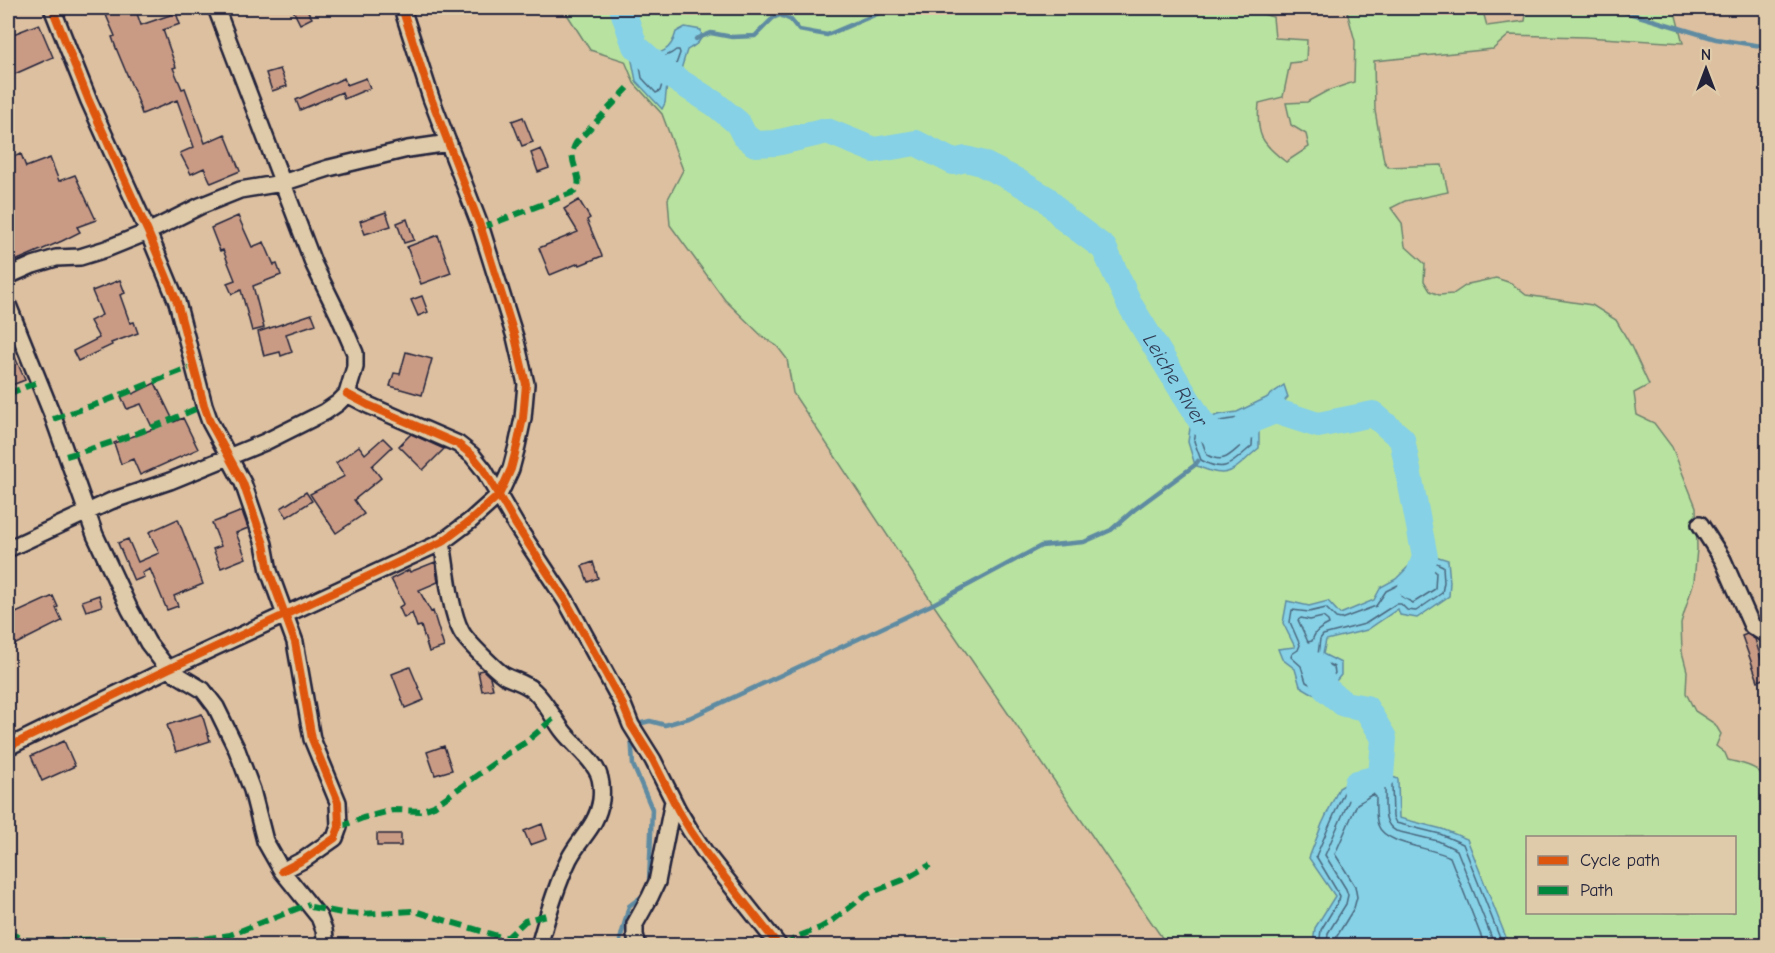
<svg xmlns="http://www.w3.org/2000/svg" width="1775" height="953" font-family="'Comic Neue',sans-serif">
<rect width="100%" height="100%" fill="#ddc0a0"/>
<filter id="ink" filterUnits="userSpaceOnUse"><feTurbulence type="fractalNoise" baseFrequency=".0167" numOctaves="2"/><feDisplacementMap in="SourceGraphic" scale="12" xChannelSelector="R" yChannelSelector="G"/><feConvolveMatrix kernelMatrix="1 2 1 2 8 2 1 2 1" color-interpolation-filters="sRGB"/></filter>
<g filter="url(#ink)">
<path fill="#b8e29f" stroke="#6d826d" stroke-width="1.5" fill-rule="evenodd" d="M563,8H1251L1252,11L1273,17L1275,38L1307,40L1306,61L1290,63L1283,97L1259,103C1256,135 1261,143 1286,162L1309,147L1306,134L1291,125L1286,103L1307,102L1327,91L1354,82L1355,41L1346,8H1482L1487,26L1525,21L1527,8H1674L1683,43L1585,37L1509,35L1493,49L1374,61L1375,111L1384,161L1388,167L1442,165L1448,192L1405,201L1391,208L1402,223L1405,246L1425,264L1424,281L1430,291L1439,295L1453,294L1468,284L1496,278L1511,283L1526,295L1592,305L1616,320L1630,344L1649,385L1634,393L1637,415L1654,423L1672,447L1696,507L1697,549L1694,581L1681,623L1682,652L1687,671L1686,693L1695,711L1715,724L1721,734L1716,746L1725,753L1728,760C1757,767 1771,770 1762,804L1768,812L1767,945H1167L933,604L793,393L787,359L777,346L764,338L725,300L670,225L668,199L683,170L662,114L634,83L625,61L590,50ZM1528,838H1734V912H1528Z"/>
<path fill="#86d1e6" stroke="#5e8ba2" stroke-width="1.5" d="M685,27L701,30C703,42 696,45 687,50L678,79L667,84L665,103L662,109L636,81L626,31L633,29C637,34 640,41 644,46C659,61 672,48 676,32Z
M1284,385L1288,397L1259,429V448C1232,470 1231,482 1195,465L1188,442L1190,428L1217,415L1237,412L1266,398Z
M1432,555L1448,560L1450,582L1449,596L1417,618L1400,615L1398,609L1367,630L1326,640L1323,654L1341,663V675L1330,688L1334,706L1300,686L1295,669L1282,659L1278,649L1295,647L1283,623L1287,601L1309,606L1328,601L1340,614L1374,600L1381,587L1396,579L1415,560Z
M1372,769L1398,779L1399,818L1442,829L1467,839L1509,945H1313L1315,928L1335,896L1309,858L1322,824L1339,788Z"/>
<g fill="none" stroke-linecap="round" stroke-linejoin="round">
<path stroke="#4a687f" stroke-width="1.5" d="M676,50H679L680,53L673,73L663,81L660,91L656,93L642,78L638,53L641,52C654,58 664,60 676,50Z
M1265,405L1268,407V410L1253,427L1252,446C1232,462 1227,475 1201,460L1194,441L1196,432L1219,421L1239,418Z
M1242,425L1245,427L1244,443C1231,453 1225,465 1207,455L1202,441L1203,437L1221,428Z
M1432,561L1443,566L1444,582L1442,593L1416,611L1407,610L1401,604H1396L1365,624L1323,635L1320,639L1318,655L1321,660L1334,667L1335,673L1322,691L1306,682L1301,666L1291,657L1292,654L1298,650L1300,645L1290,622L1292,610L1309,612L1326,608L1336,618L1341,619L1376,606L1386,591L1400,584L1418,566Z
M1432,569L1436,572L1435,589L1413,603L1401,596V592L1422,572Z
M1323,617L1328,621L1329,624C1319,629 1315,631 1312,641L1308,642L1298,620L1301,618L1310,620Z
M1319,946L1321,930L1339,900L1340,896L1316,856L1344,792L1373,776L1392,784L1393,817L1396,823L1440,834L1463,844L1503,946
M1327,946L1328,933L1346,904L1348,895L1346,889L1325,855L1350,798L1373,784L1385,789C1386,804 1381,823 1396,831L1438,841L1457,850L1495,946
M1336,946L1337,936L1354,908L1357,897L1355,886L1335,854L1357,804L1373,794L1376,797C1376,806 1375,817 1378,825C1385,845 1431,847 1450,857L1485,946"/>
<path stroke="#5e8ba2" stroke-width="4.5" d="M1612,8L1716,39L1768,47
M696,39L711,33L732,37L755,36L773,18L780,15L791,20L799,30L827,35L891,8
M634,725L650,721L665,725L689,718L933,604L1041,546L1084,542L1111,530L1134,510L1195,465L1198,461
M631,734L633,765L652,809L649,882L648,886
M621,946L620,940L629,906L645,894"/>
<g stroke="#86d1e6" stroke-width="26">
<path id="s1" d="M622,8L635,46L663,71L715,104L738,123L744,135L755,144L776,143L827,131L874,150L916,143L953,162L966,159L981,163L1015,180L1047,199L1065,219L1104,248L1130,305L1202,423L1215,436L1239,433L1255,419L1275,411L1318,425L1373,414L1402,439L1425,557L1415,585L1411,587"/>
<path d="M1315,665L1326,689L1344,704L1366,708L1384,738L1381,777L1357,783L1356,789"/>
</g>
</g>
<path fill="#c99b85" stroke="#22223b" stroke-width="1.5" d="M103,8H135L141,25L176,13L180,24L163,30L176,67L173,68L182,89L185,88L205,143L225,134L240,171L211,183L204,168L191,174L180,153L194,147L177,100L142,114L138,103H139L116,48L112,37L115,36Z
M292,8H306L312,18L300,24Z
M39,24L53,57L8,77V36Z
M280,69L287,86L272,91L266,73Z
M344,78L347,85L366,78L370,88L344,99L342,92L300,110L296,100Z
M523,117L533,142L522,146L512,121Z
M541,149L549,168L538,172L531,153Z
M21,154L26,167L50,158L59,181L75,175L96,220L77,227L80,232L62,241L8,264V159Z
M579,200L590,218L587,220L602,256L580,265L579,263L550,275L539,248L578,232L564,209Z
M386,212L391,226L365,234L360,221Z
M238,216L252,247L264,242L274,265L277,264L281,275L253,286L264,328L252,331L241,290L232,294L227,283L235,280L223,250L220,251L211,228Z
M407,219L414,240L404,243L397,223Z
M438,235L451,273L421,284L407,247Z
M120,280L125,293L120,295L130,323L134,322L138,333L111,343L112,345L78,361L73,351L99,338L90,321L102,315L92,291Z
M422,296L428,312L418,316L411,300Z
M312,314L316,324L286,334L292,352L281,356L280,352L264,356L258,332Z
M8,341L25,380L12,385L8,376Z
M406,352L432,359L422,395L390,386L394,373L400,374Z
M155,383L174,422L183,418L198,449L140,475L133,459L121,464L114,443L153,429L141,404L127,409L121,396L132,391L133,394Z
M411,434L444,449L423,470L399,446Z
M383,438L392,447L372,466L381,478L354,500L364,514L336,533L310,494L345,476L336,463L359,446L365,454Z
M306,492L312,501L287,517L281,508Z
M242,511L248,528L236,533L246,558L221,568L213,549L221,546L212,523Z
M178,519L203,584L174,596L178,606L167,610L150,569L142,573L144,577L134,581L118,543L128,539L138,562L159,553L149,532Z
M435,562L438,582L419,590L431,612L433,611L444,647L429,652L421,626L417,627L412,613L404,618L399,607L404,604L391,579L409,570L410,572Z
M593,562L598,578L588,582L582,566Z
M8,595L16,613L53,596L58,607L56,608L62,621L8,648V636L12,634L8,624Z
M99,595L102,606L86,611L82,601Z
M1747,634L1755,639L1767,678L1758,681L1742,636Z
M410,667L424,700L405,708L392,674Z
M483,670L490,677L493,689L482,691L478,671Z
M202,714L210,741L176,752L167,725Z
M64,741L75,766L42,781L31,756Z
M444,746L452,770L435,775L427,752Z
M542,824L547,839L530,845L524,831Z
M377,834H401V846H377Z"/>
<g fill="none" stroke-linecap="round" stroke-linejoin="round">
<g stroke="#22223b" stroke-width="20">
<path id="minor" d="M52,8L89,101L148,232L177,302L204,405L210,422L243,483L264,544L269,571L295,642L312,739L338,802L339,827L335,838L305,859L282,871
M8,276L33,265L56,258L80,257L106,249L148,232L200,206L240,190L282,183L329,168L408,149L449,143
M8,305L52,414L95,535L130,610L148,643L168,669L203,690L216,707L237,750L252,790L265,841L282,871L319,917L324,930L326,946
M347,394L368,405L458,444L472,455L484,470L516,525L566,601L623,705L631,725L653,760L678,810L690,830L707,855L779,946
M1700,524L1723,560L1752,626L1762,632L1768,631
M442,542C446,565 450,611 461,631C465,640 497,671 505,676C515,681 526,683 534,691C546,702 553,718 563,731C573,744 588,755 596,769C602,778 602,790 601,800C597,827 580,837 569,859C556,886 547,917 539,946
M8,549L111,501L170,481L265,442L325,412L338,403L347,394L355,367V353L339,316L314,265L216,8
M8,747L168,669L442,542L470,521L499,495L511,469L517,446L523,418L526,384L515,337L481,228L431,98L402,8
M638,946L635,935V924L650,897L657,882L673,801"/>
</g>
<use href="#minor" stroke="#dfcba9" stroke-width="15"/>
<path stroke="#00873e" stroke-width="6" stroke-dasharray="12 6" stroke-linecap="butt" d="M481,228L574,192C588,179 564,162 576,143L628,88
M8,394L38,382
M53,419L103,402L193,366
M66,456C114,443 159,426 204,405
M339,827L363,818L393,810L420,811L434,806L510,752L526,742L554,718
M311,907L342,913L361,914L414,911L501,937H508L525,921L549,914
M8,933L26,940L39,941L121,939L171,941L203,939L230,935L309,904
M785,946L797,937L820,928L832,921L867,894L903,880L930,865"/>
<g stroke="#dfcba9" stroke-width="11">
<path id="cycleway" d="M52,8L89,101L148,232L177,302L204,405L210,422L243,483L264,544L269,571L295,642L312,739L338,802L339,827L335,838L305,859L282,871
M347,394L368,405L458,444L472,455L484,470L516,525L566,601L623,705L631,725L653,760L678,810L690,830L707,855L779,946
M8,747L168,669L442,542L470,521L499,495L511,469L517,446L523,418L526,384L515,337L481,228L431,98L402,8"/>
</g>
<use href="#cycleway" stroke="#de560e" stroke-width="8"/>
</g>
</g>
<g text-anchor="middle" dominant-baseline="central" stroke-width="4.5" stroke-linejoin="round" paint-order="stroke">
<g font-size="20" font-style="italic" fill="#313c55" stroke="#dfcba9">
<text stroke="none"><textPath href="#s1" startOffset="735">Leiche River</textPath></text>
</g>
</g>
<rect width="1775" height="953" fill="none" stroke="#dfcba9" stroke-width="30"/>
<rect x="15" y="15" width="1745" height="923" fill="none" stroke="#22223b" stroke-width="2" filter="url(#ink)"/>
<rect x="1526" y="836" width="210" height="78" fill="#dfcba9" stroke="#93877d" stroke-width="1.5"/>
<rect x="1538" y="856" width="30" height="9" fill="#de560e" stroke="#93877d" stroke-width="1.5"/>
<text x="1580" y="866" font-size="18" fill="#22223b">Cycle path</text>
<rect x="1538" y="886" width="30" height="9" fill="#00873e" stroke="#93877d" stroke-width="1.5"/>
<text x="1580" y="896" font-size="18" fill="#22223b">Path</text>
<g transform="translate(1706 69)" stroke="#dfcba9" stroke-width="4.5" paint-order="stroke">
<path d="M0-4.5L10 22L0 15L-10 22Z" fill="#22223b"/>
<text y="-9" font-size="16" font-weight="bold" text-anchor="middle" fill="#22223b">N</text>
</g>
</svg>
